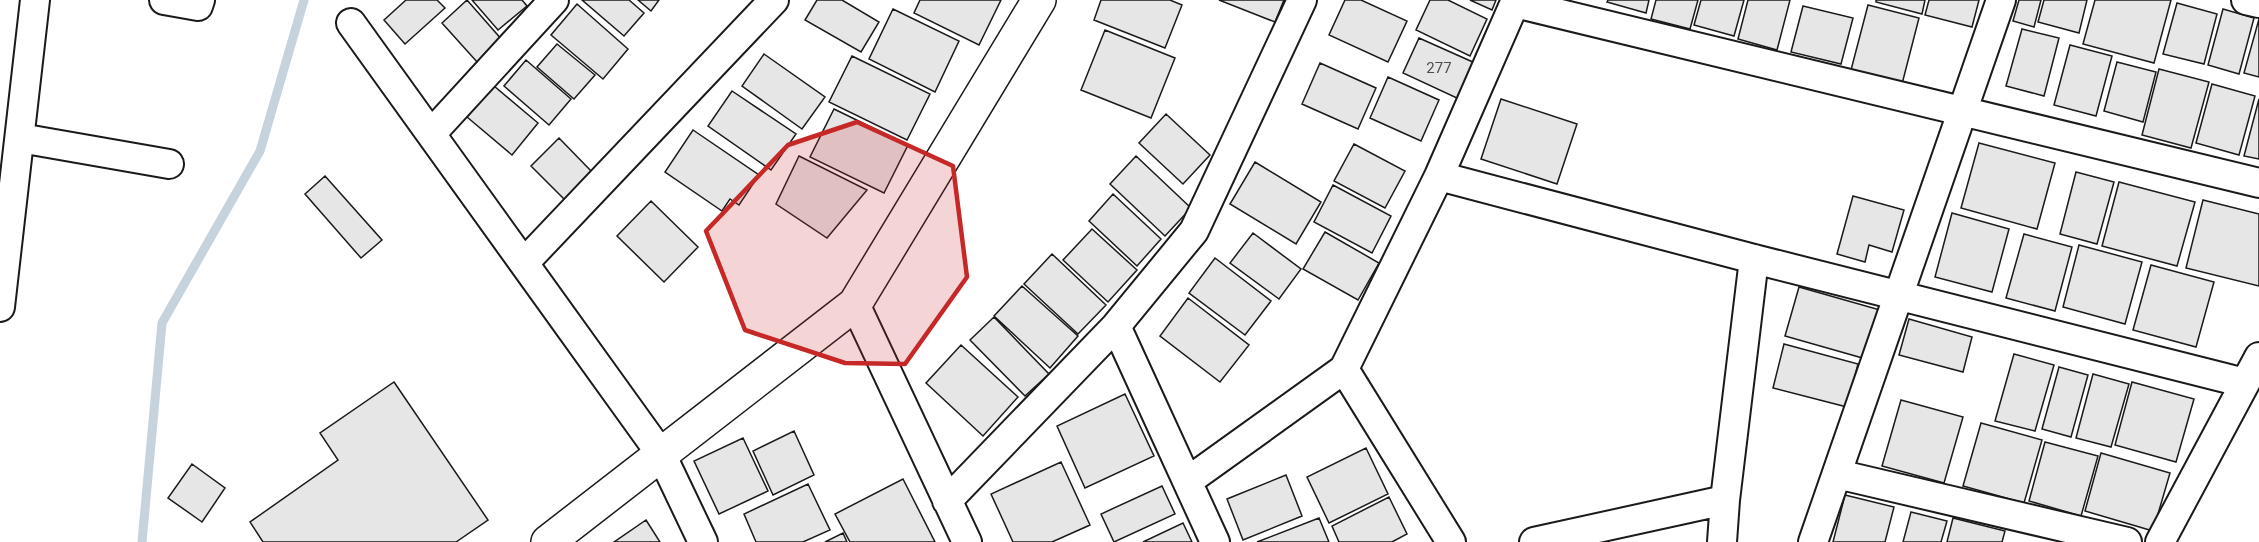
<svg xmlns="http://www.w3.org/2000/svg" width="2259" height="542" font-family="Roboto,sans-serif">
<rect width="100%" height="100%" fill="#fff"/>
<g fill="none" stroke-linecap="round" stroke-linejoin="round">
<path stroke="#c6d2dc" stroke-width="9" d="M142,542L162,323L260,151L304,0"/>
</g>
<path fill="#e6e6e6" stroke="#1a1a1a" stroke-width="1.5" d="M406,0H437L445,8L405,44L384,20Z
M467,0L503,41L478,63L442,23Z
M472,0H522L527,6L498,30Z
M582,0H629L644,13L624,36Z
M638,0H659L651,11Z
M817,0H842L879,22L861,52L805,20Z
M920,0H1001L979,45L914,13Z
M1101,0H1170L1182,5L1165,48L1094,20Z
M1219,0H1284L1275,22Z
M1345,0H1361L1407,21L1388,62L1329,35Z
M1430,0H1448L1487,19L1470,56L1416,30Z
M1470,0H1496L1492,10Z
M1608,0H1649L1646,13L1607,2Z
M1656,0H1698L1690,29L1651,19Z
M1701,0H1744L1734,36L1694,25Z
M1748,0H1790L1777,50L1738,39Z
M1876,0H1925L1922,14L1876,2Z
M1929,0H1979L1972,27L1925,15Z
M2019,0H2041L2034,27L2013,21Z
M2044,0H2087L2079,33L2038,22Z
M2095,0H2171L2154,63L2083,44Z
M2177,3L2217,14L2204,64L2163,54Z
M577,4L628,49L603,79L551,35Z
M1868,5L1919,18L1902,84L1851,70Z
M1803,6L1853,18L1841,64L1791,52Z
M893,9L959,41L935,92L869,59Z
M2223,9L2254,18L2239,74L2208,65Z
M2259,19V77L2244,73Z
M2022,29L2059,38L2044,96L2006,86Z
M1105,30L1175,58L1151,118L1081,90Z
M1419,38L1475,63L1459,99L1403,73Z
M557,44L595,75L574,99L537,67Z
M2070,45L2112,56L2096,116L2054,105Z
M764,54L825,97L802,129L742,86Z
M852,56L930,94L907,140L829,102Z
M526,60L571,99L549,125L504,86Z
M2117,62L2156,72L2143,122L2104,111Z
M1320,63L1376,88L1358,129L1302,104Z
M2159,69L2209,82L2191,148L2142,135Z
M1388,77L1439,100L1421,141L1370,118Z
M2212,84L2255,96L2239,155L2196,143Z
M494,86L538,123L512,155L467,117Z
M732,91L796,134L771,170L708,126Z
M1501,99L1577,124L1557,184L1481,159Z
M2259,99V159L2244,156Z
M834,109L908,145L884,193L810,157Z
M1166,114L1210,155L1183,184L1139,143Z
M693,130L759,175L739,205L730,199L722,211L665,172Z
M559,138L593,173L565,200L531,166Z
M1979,143L2055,163L2037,229L1961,208Z
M1354,144L1405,171L1385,208L1334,181Z
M799,156L867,190L827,238L776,204Z
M1136,156L1191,208L1165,236L1110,184Z
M1255,162L1321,202L1296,244L1230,204Z
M2076,172L2114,182L2097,244L2060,234Z
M325,176L382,240L361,258L305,194Z
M2119,182L2195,202L2177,266L2102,246Z
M1333,185L1391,216L1372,253L1314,222Z
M1113,194L1161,239L1137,266L1089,221Z
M1853,196L1904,210L1892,252L1869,245L1865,262L1837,254Z
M2203,200L2259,214V286L2186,268Z
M651,201L698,247L664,282L617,236Z
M1952,213L2009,229L1992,292L1935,277Z
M1092,229L1137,270L1108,302L1063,260Z
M1325,232L1379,263L1358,300L1303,269Z
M1253,233L1301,269L1279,299L1230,263Z
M2024,234L2072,247L2055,311L2006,298Z
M2079,245L2142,262L2125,324L2063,307Z
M1052,254L1106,305L1078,334L1024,284Z
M1215,258L1271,301L1245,335L1189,293Z
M2151,265L2214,282L2196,347L2133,330Z
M1022,286L1078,336L1050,368L994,316Z
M1799,287L1880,310L1866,359L1785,336Z
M1188,298L1249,345L1220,382L1160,336Z
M994,317L1049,374L1025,396L970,340Z
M1909,319L1972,337L1963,372L1899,355Z
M1784,344L1858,364L1847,407L1773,388Z
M961,345L1018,397L983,436L926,383Z
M2014,354L2054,365L2035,431L1995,421Z
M2059,367L2088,375L2071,437L2042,429Z
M2093,374L2129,384L2111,447L2076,438Z
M394,382L488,520L456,542H263L250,522L338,460L320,433Z
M2132,382L2194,399L2176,462L2115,445Z
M1125,394L1154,456L1085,488L1057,426Z
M1901,400L1963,417L1944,483L1882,466Z
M1981,423L2042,440L2024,503L1963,486Z
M794,431L814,475L773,495L753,451Z
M743,438L768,491L719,514L694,461Z
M2045,442L2098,456L2081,516L2029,501Z
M1366,448L1388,494L1329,523L1307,477Z
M2101,453L2170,473L2153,531L2085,511Z
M1061,462L1090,525L1052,542H1013L991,494Z
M192,464L225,488L202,522L168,498Z
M1286,475L1302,516L1243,540L1227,499Z
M903,479L935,542H850L835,514Z
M808,484L830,530L803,542H756L744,514Z
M1162,486L1175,514L1114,542L1101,514Z
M1845,495L1894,507L1885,542H1833Z
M1389,497L1407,534L1392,542H1339L1332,526Z
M1911,512L1947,521L1941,542H1903Z
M1319,518L1329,542H1257Z
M1953,518L2005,531L2002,542H1947Z
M646,520L660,542H614Z
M1183,523L1192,542H1143Z
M843,533L847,542H825Z"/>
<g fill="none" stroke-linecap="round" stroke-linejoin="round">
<g stroke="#1a1a1a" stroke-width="32">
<path id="minor" d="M164,0L198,6L200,0
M2246,0L2259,3
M1515,3L2259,183
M351,23L661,454L703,542
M431,134L554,0
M20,138L169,164
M1439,176L1754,259L2245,383
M524,263L774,0
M855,304L967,542
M0,307L35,0
M1116,326L1215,542
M1344,369L1451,542
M1837,474L2127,542
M1188,481L1344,369L1439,176L1516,0
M947,501L1116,326L1194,231L1302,0
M1534,542L1725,500
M1722,542L1725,500L1754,259
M1813,542L2001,0
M2160,542L2259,357"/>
</g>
<g stroke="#1a1a1a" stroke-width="36">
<path id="secondary" d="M548,542L855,304L1039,0"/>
</g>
<use href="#minor" stroke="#fff" stroke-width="28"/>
<use href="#secondary" stroke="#fff" stroke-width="33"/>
</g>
<path fill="#c62828" fill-opacity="0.2" stroke="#c62828" stroke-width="4.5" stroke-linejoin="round" d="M857,122L953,166L967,277L905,364L845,363L745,330L706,231L788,145Z"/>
<g text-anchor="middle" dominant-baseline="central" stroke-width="4.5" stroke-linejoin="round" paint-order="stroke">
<g font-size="15" fill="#4d4d4d">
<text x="1439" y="68">277</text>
</g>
</g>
</svg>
